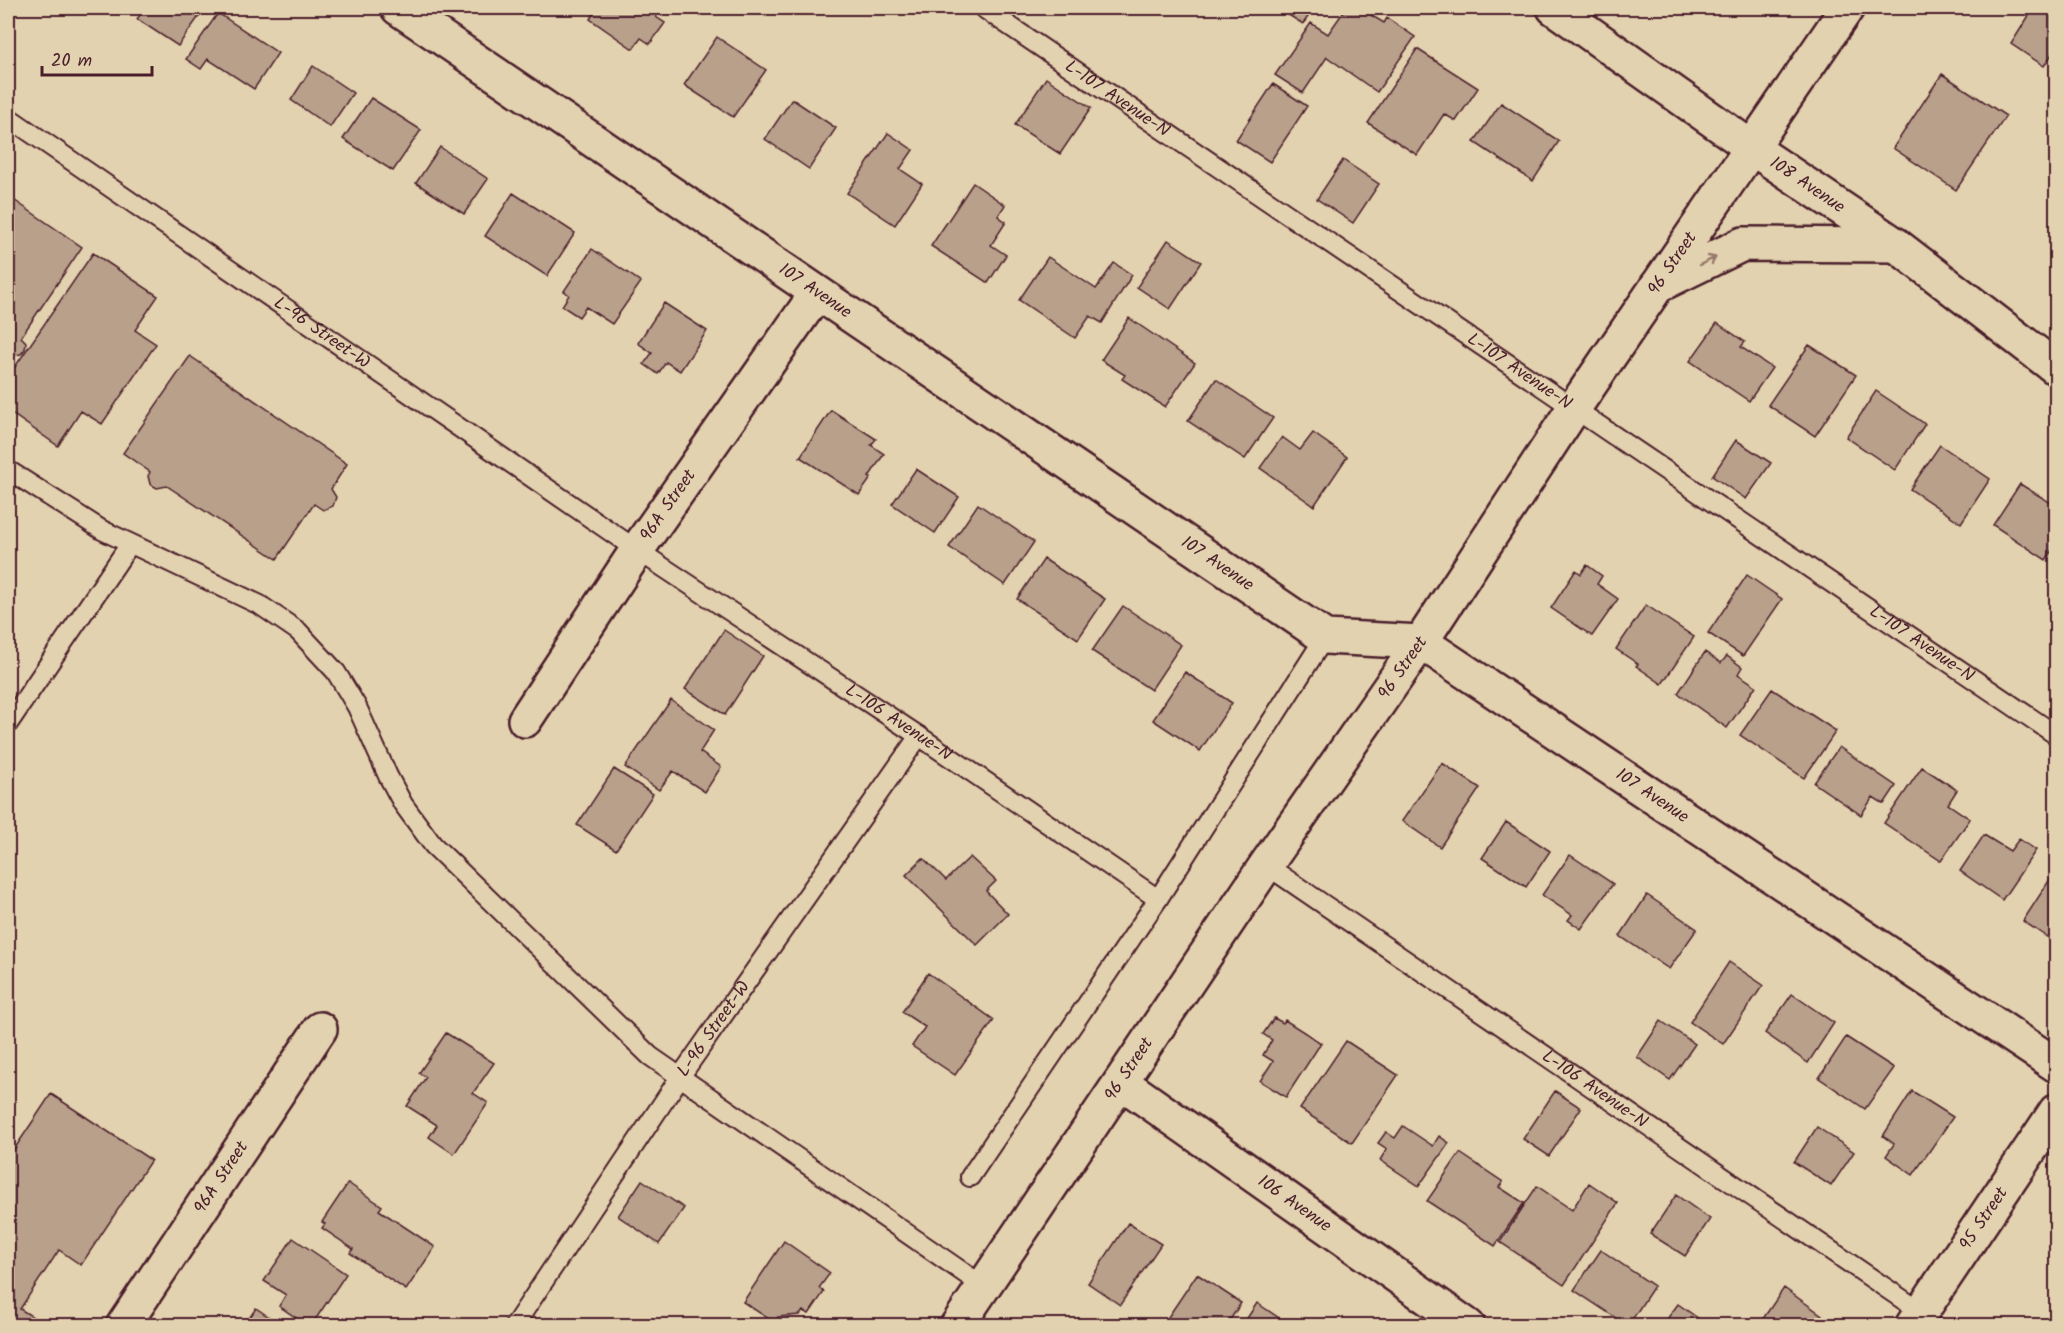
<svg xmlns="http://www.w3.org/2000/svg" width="2064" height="1333" font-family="Kalam,sans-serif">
<rect width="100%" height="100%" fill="#e3d2af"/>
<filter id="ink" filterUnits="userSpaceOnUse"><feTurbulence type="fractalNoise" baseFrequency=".0167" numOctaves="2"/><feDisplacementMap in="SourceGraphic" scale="12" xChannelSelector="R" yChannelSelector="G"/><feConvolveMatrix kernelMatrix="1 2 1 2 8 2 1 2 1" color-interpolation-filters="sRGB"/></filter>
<g filter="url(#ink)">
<path fill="#b8a08b" stroke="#4a1f2b" stroke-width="1.5" d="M145,8H205L178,46L137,19Z
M597,8H662L656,17L665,23L650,44L641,38L633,49L590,19Z
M1277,8H1314L1303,24Z
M1346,8H1359L1384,23L1387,18L1415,37L1377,92L1327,57L1303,93L1275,75L1311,23L1328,34Z
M2027,8H2056V48L2044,66L2011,44L2030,14L2025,11Z
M218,13L278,53L254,89L208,59L201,69L186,59Z
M717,37L766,70L733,117L684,85Z
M1417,49L1478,88L1456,121L1444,114L1417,155L1368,123Z
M313,66L353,93L330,127L291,100Z
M1942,74L2006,116L1956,190L1893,148Z
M1046,78L1091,108L1060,154L1015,125Z
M1273,84L1307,106L1270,162L1236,140Z
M371,98L421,130L393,171L343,139Z
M792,99L836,128L809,169L765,139Z
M1501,103L1559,141L1533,181L1474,142Z
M888,133L913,150L900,169L922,184L895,225L847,193Z
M440,147L488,179L464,214L416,183Z
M1343,160L1379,184L1353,223L1317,199Z
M973,183L1005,205L998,216L1006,222L991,245L1006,255L988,283L931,246Z
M513,193L575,233L547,276L485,236Z
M8,196L82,247L21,337L26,342L25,349L21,354L14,355L8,350Z
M1168,240L1201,262L1170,309L1137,287Z
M592,249L641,282L612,324L586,307L579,317L562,306L569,295L564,291Z
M93,253L158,296L135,330L156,344L102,424L81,411L58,446L8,411V377Z
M1048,257L1096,289L1114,263L1132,275L1102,323L1090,316L1075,338L1019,300Z
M664,303L707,331L680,371L666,362L658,374L644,364L652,353L638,343Z
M1129,318L1195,363L1165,407L1122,379L1125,375L1101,360Z
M1717,323L1745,342L1741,347L1772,368L1749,401L1690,361Z
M1809,345L1856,375L1815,436L1768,405Z
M190,356L347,464L331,489L336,497L333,506L323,510L314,504L277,559L167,486L157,488L150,484L148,476L150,472L123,453Z
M1216,379L1273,418L1245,459L1188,421Z
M1876,391L1925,424L1895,470L1846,437Z
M831,410L876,439L871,445L884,454L869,477L871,478L859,495L800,457Z
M1313,433L1347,457L1314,506L1260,468L1282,437L1300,450Z
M1736,440L1771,463L1746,499L1712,476Z
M1940,445L1990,479L1961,523L1910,489Z
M916,469L959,497L935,533L892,504Z
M2020,484L2056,506V544L2046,560L1993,525Z
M978,504L1034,542L1005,585L949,547Z
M1044,559L1105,599L1078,639L1017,599Z
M1587,565L1602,576L1597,584L1618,599L1592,636L1551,608L1576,570L1581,574Z
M1747,575L1782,599L1743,656L1708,633Z
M1646,605L1694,637L1662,684L1636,666L1638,664L1616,649Z
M1123,606L1181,645L1151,690L1092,651Z
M724,630L763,656L725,715L685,689Z
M1705,652L1721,663L1727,656L1742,667L1738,674L1756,686L1727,728L1678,693Z
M1185,672L1232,703L1200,751L1153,720Z
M1772,689L1836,731L1804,778L1740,735Z
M671,700L714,730L700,752L721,767L705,792L673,771L659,790L625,767Z
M1839,747L1896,786L1884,804L1873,797L1861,815L1814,783Z
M1442,763L1480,788L1440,847L1402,821Z
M1922,767L1957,790L1948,804L1970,819L1941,861L1884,823Z
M614,769L653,794L616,850L577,825Z
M1506,822L1550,851L1526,887L1482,858Z
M1984,835L2010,851L2019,839L2036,850L2002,900L1960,871Z
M1570,855L1613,884L1581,929L1568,920L1572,915L1542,895Z
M970,857L996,881L986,891L1008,914L977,945L906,875L923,858L946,880Z
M2056,870V943L2023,921Z
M1647,895L1697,929L1669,969L1620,936Z
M1729,962L1763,985L1723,1044L1690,1022Z
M928,973L994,1020L955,1075L912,1046L925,1027L902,1012Z
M1792,994L1834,1023L1808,1063L1765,1033Z
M1274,1018L1283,1023L1285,1020L1321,1043L1286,1097L1260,1081L1273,1061L1263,1055L1272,1040L1263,1034Z
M1661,1021L1695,1044L1670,1080L1637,1057Z
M446,1033L494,1063L473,1093L488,1103L454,1154L429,1137L437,1125L407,1106L426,1077L419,1073Z
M1846,1037L1894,1068L1865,1109L1819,1078Z
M1346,1041L1398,1075L1352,1143L1300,1109Z
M8,1064L13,1068L8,1076Z
M1555,1091L1581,1108L1549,1156L1523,1139Z
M1912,1091L1953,1117L1913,1175L1886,1156L1894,1144L1883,1136Z
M51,1094L151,1160L81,1265L59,1250L20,1309L41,1322L39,1326H8V1156L9,1157Z
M1403,1126L1433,1146L1439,1136L1449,1143L1419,1186L1380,1160L1387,1149L1378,1143L1386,1132L1395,1138Z
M1817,1127L1854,1152L1831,1186L1794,1162Z
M1460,1153L1503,1182L1499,1187L1524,1203L1495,1246L1427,1201Z
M642,1180L684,1208L659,1244L618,1216Z
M348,1183L382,1206L379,1210L435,1247L406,1290L350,1253L353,1249L322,1228L325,1224L322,1222Z
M1589,1183L1618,1203L1564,1285L1500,1242L1537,1186L1572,1210Z
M1676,1195L1710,1219L1685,1256L1650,1234Z
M1128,1223L1161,1244L1120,1305L1088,1283Z
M293,1238L346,1274L311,1326H308L279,1306L286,1295L264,1281Z
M784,1241L830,1273L819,1288L824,1292L809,1314L803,1311L800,1315L778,1317L775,1323L743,1302Z
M1601,1250L1654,1286L1628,1326L1574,1290Z
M1197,1274L1241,1303L1226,1326H1162Z
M1784,1288L1822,1315L1815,1326H1758Z
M1257,1303L1291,1326H1242Z
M1678,1304L1709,1326H1662Z
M256,1308L282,1326H244Z
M748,1318L759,1326H743Z"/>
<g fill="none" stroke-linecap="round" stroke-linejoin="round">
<g stroke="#4a1f2b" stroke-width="22">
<g id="service">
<path id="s1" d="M983,8L2056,735"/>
<path id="s2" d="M8,117L637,550L919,736L1158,899"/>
<path d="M8,470L102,530L260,605L298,631L336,672L357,707L388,776L403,804L433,845L650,1056L983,1286"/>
<path d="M8,724L130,544"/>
<path id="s3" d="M1266,865L1921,1312"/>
<path d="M970,1177L1158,899L1325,637"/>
<path id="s4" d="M514,1326L680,1077L919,736"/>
</g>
</g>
<g stroke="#4a1f2b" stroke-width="38">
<g id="minor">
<path id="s5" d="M398,8L1325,637L1421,642L2056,1065"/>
<path id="s6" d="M525,720L637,550L817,293"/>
<path id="s7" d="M1121,1082L1468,1326"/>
<path id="s8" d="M123,1326L320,1029"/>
<path id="s9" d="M1912,1326L2056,1111"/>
</g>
</g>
<g stroke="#4a1f2b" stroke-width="38">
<g id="tertiary">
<path id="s10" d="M1554,8L1752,148L1896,245L2056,368"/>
<path d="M1657,286L1743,244L1896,245"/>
<path id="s11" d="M957,1326L1266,865L1421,642L1574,408L1847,8"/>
</g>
</g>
<use href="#service" stroke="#e3d2af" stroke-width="18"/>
<use href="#minor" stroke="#e3d2af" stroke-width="33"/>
<use href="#tertiary" stroke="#e3d2af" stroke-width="33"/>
</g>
<defs><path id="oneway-shaft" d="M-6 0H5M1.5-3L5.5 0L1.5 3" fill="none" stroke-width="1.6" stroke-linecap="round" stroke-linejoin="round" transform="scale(1.5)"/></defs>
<use stroke="#96786d" href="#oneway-shaft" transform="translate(1708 261) rotate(-26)"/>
</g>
<g text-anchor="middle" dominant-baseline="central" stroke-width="6" stroke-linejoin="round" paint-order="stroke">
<g font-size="18" fill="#4a1f2b" stroke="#e3d2af">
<text stroke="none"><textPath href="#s1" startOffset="162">L-107 Avenue-N</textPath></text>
<text stroke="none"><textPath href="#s10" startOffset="309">108 Avenue</textPath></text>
<text stroke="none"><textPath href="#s11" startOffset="1281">96 Street</textPath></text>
<text stroke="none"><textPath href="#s5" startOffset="504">107 Avenue</textPath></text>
<text stroke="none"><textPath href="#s2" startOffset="381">L-96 Street-W</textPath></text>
<text stroke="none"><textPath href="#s1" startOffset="648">L-107 Avenue-N</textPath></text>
<text stroke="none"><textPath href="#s6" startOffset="258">96A Street</textPath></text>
<text stroke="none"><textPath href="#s5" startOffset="990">107 Avenue</textPath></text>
<text stroke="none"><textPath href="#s1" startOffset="1134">L-107 Avenue-N</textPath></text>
<text stroke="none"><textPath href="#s11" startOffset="795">96 Street</textPath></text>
<text stroke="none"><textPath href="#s2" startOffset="1077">L-106 Avenue-N</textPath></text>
<text stroke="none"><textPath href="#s5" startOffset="1494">107 Avenue</textPath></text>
<text stroke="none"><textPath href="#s4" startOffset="358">L-96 Street-W</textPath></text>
<text stroke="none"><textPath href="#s11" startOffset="309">96 Street</textPath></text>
<text stroke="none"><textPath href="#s3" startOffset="398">L-106 Avenue-N</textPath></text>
<text stroke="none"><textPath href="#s8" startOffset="178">96A Street</textPath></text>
<text stroke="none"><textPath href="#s7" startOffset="212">106 Avenue</textPath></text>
<text stroke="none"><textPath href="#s9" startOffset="129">95 Street</textPath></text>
</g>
</g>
<rect width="2064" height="1333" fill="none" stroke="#e3d2af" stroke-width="30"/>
<rect x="15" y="15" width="2034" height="1303" fill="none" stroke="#4a1f2b" stroke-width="2" filter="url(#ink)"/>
<path d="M42 66v9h110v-9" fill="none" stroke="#4a1f2b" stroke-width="3"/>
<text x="51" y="66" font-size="18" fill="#4a1f2b" stroke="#e3d2af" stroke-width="4.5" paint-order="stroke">20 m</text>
</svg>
